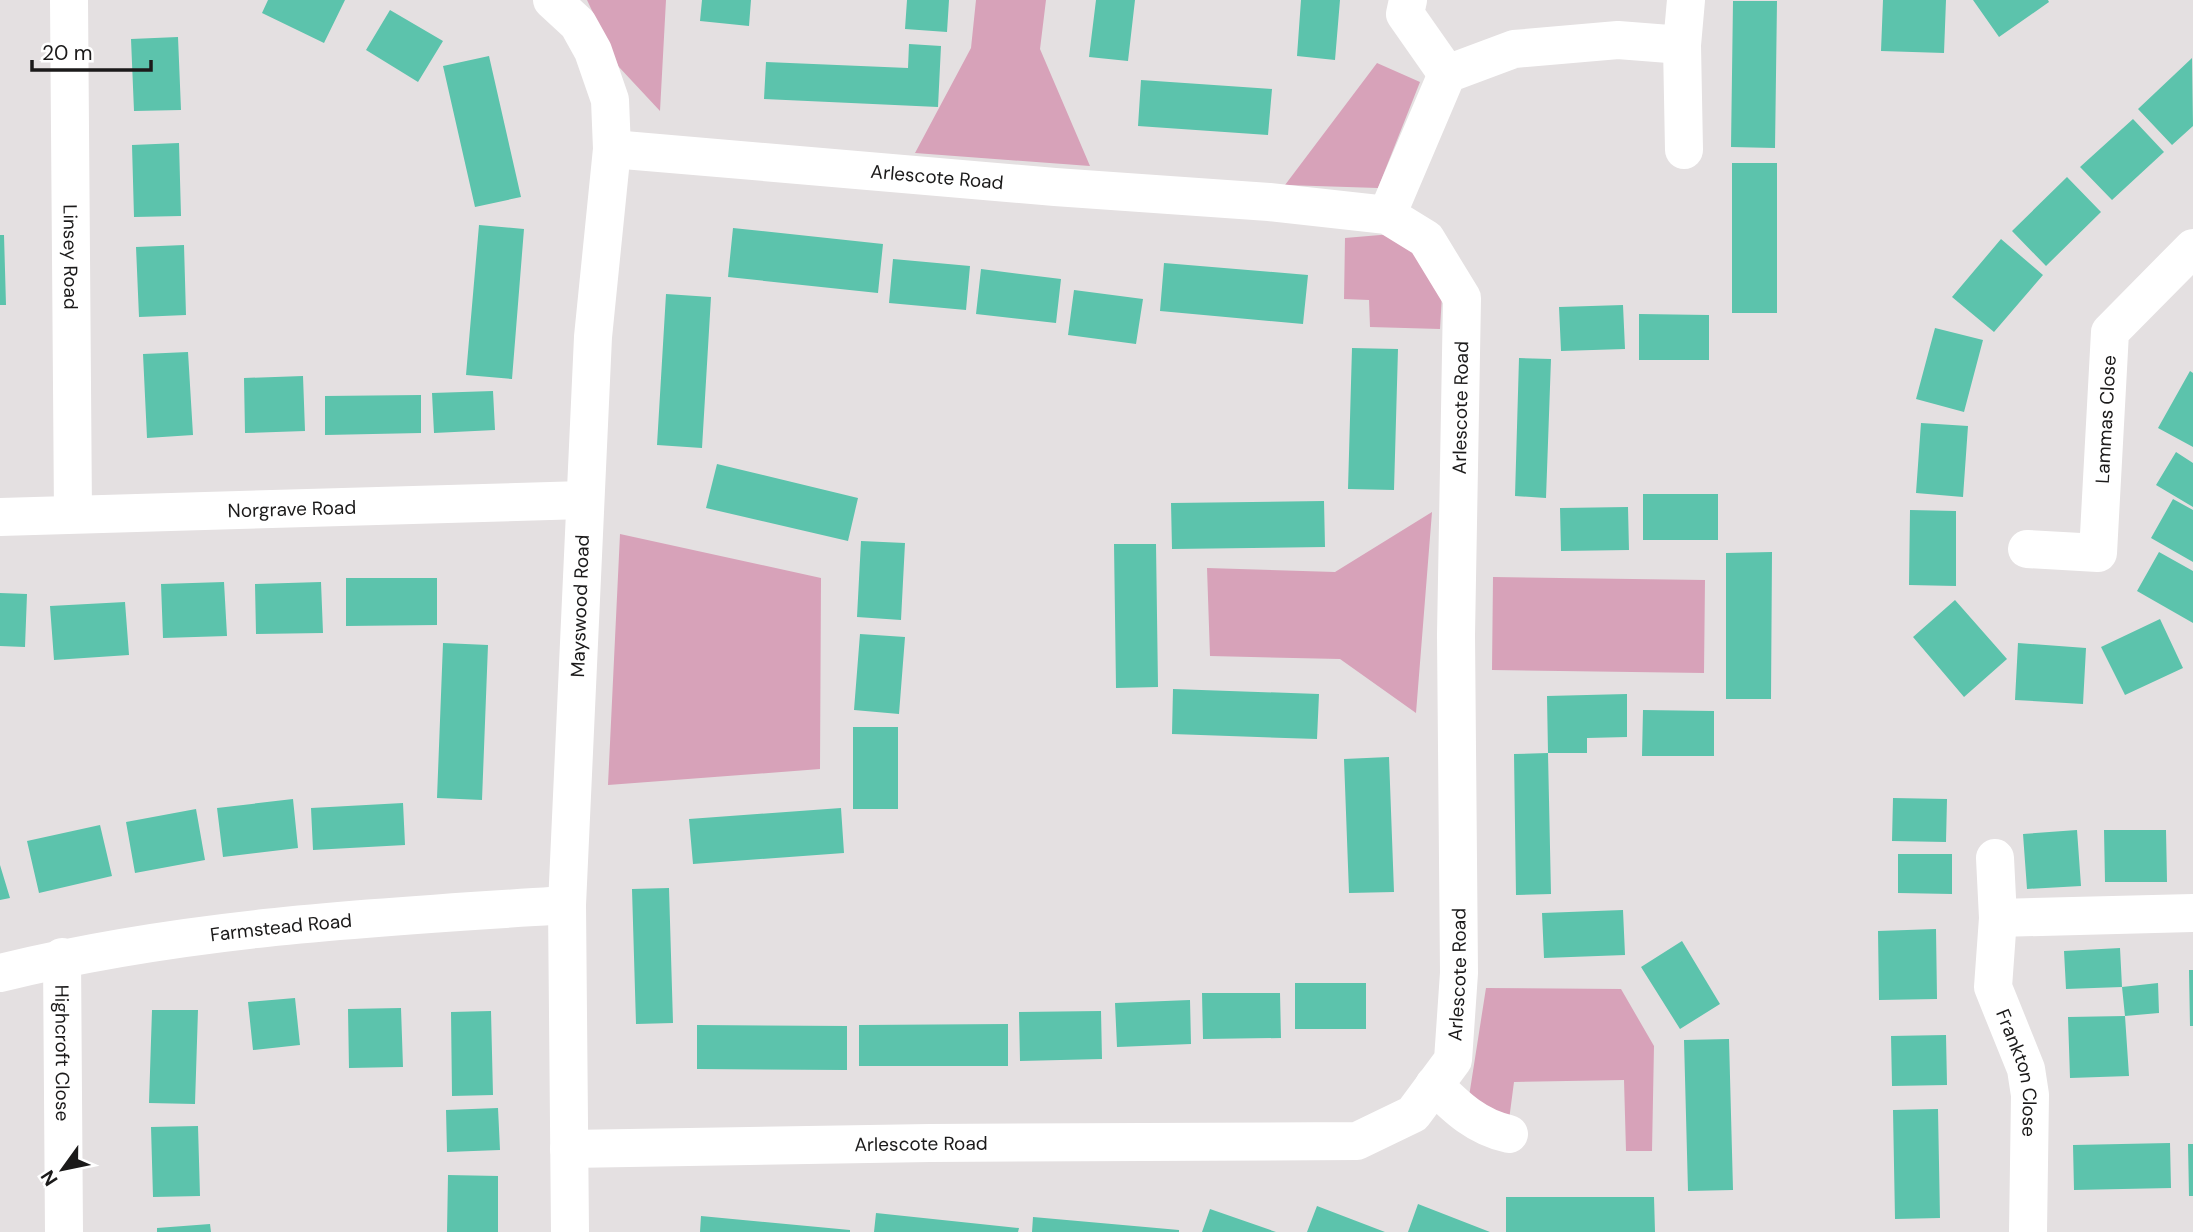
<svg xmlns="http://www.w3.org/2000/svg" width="2193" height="1232" font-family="'DM Sans',sans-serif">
<rect width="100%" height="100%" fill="#e4e0e1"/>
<path fill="#d7a2b9" d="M587,0H666L660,111L618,66Z
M976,0H1046L1040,49L1090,166L915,153L971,48Z
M1377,63L1420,82L1378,188L1285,185Z
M1392,234L1425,262L1442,295L1440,329L1370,327L1369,300L1344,299L1345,238Z
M1432,512L1416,713L1340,659L1210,656L1207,568L1335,572Z
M620,534L821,578L820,769L608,785Z
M1493,577L1705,580L1704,673L1492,670Z
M1486,988L1621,989L1654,1046L1652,1151H1626L1624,1080L1514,1082L1509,1120L1468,1103Z"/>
<path fill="#5cc3ac" d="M268,0H345L324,43L262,13Z
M702,0H751L749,26L700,21Z
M907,0H949L947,32L905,29Z
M1096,0H1135L1128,61L1089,57Z
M1301,0H1340L1335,60L1297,56Z
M1883,0H1946L1944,53L1881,51Z
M1973,0H2048L2049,2L1999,37Z
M1733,1H1777L1775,148L1731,147Z
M390,10L443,41L418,82L366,50Z
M178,37L181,110L134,111L131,39Z
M909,44L941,46L938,107L764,99L766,62L908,68Z
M489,56L521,197L475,207L443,66Z
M2192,58L2193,126L2172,145L2138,109Z
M1141,80L1272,89L1268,135L1138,126Z
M2133,119L2164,152L2112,200L2080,167Z
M179,143L181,216L134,217L132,145Z
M1732,163H1777V313H1732Z
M2067,177L2101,212L2046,266L2012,231Z
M479,225L524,229L512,379L466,375Z
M733,228L883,244L878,293L728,277Z
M0,235H4L6,305H0Z
M2001,239L2043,275L1994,332L1952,297Z
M184,245L186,315L139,317L136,247Z
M893,259L970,266L966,310L889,303Z
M1164,263L1308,275L1303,324L1160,311Z
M981,269L1061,279L1056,323L976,314Z
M1074,290L1143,299L1136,344L1068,335Z
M666,294L711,297L702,448L657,445Z
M1623,305L1625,349L1561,351L1559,307Z
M1639,314L1709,315V360H1639Z
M1935,328L1983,340L1964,412L1916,399Z
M1352,348L1398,349L1394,490L1348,489Z
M188,352L193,435L147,438L143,354Z
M1519,358L1551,359L1546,498L1515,496Z
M2190,371L2193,373V447L2158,428Z
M303,376L305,431L245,433L244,378Z
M493,391L495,430L434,433L432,393Z
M421,395V433L325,435V396Z
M1921,423L1968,426L1963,497L1916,493Z
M2176,452L2193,463V507L2156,485Z
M717,464L858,498L848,541L706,508Z
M1643,494H1718V540H1643Z
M2173,499L2193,510V562L2151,538Z
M1324,501L1325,547L1172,549L1171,503Z
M1628,507L1629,550L1561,551L1560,508Z
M1910,510L1956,511V586L1909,585Z
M861,541L905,543L901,620L857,617Z
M1114,544H1156L1158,687L1116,688Z
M1772,552L1771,699H1726V553Z
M2159,552L2193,571V623L2137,591Z
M346,578H437V625L346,626Z
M224,582L227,636L163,638L161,584Z
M321,582L323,633L256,634L255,584Z
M0,593L27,594L25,647L0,646Z
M1955,600L2007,659L1964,697L1913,637Z
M125,602L129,655L54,660L50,606Z
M2160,619L2183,668L2125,695L2101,647Z
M860,634L905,637L899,714L854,710Z
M443,643L488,645L482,800L437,798Z
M2018,643L2086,648L2083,704L2015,700Z
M1173,689L1319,694L1317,739L1172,734Z
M1627,694V737L1587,738V753H1548L1551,894L1516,895L1514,754L1548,753L1547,696Z
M1643,710L1714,711V756H1642Z
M853,727H898V809H853Z
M1389,757L1394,892L1349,893L1344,759Z
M1893,798L1947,799L1946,842L1892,841Z
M293,799L298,848L223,857L217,808Z
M403,803L405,845L313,850L311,808Z
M841,808L844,853L693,864L689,819Z
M196,809L205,860L135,873L126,822Z
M100,825L112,876L39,893L27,841Z
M2077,830L2081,886L2027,889L2023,834Z
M2104,830H2166L2167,882H2105Z
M1898,854H1952V894L1898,893Z
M0,865L10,898L0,900Z
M669,888L673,1023L636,1024L632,889Z
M1623,910L1625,955L1544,958L1542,913Z
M1936,929L1937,999L1879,1000L1878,931Z
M1682,941L1720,1004L1680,1029L1641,967Z
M2120,948L2122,987L2066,989L2064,951Z
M2189,970H2193V1026H2190Z
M1295,983H1366V1029H1295Z
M2158,983L2159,1013L2125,1016L2122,987Z
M1202,993H1280L1281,1038L1203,1039Z
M295,998L300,1045L253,1050L248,1002Z
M1190,1000L1191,1044L1117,1047L1115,1003Z
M401,1008L403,1067L349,1068L348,1009Z
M152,1010H198L195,1104L149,1103Z
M491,1011L493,1095L452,1096L451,1012Z
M1101,1011L1102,1059L1020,1061L1019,1012Z
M2125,1016L2129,1076L2070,1078L2068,1017Z
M1008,1024V1066H859V1025Z
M697,1025L847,1026V1070L697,1069Z
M1946,1035L1947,1085L1892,1086L1891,1036Z
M1729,1039L1733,1190L1688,1191L1684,1040Z
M498,1108L500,1150L447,1152L446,1110Z
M1938,1109L1940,1218L1895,1219L1893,1110Z
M198,1126L200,1196L153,1197L151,1127Z
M2170,1143L2171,1188L2074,1190L2073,1145Z
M2188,1144H2193V1196H2189Z
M448,1175L498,1176V1232H447Z
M1506,1197H1654L1655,1232H1506Z
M1418,1204L1490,1232H1408Z
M1317,1206L1385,1232H1307Z
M1210,1209L1276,1232H1202Z
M876,1213L1019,1228L1018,1232H874Z
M701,1216L850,1230V1232H700Z
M1033,1217L1179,1230V1232H1032Z
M210,1224L211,1232H157V1228Z"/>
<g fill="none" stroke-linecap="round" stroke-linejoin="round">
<g stroke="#fff" stroke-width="38">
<path id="s1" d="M69,0L73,513"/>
<path d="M552,0L578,24L593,51L610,100L612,149L593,337L567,905L570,1232"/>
<path d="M1408,0L1405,14L1447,74"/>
<path d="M1682,45L1684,150"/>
<path d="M1387,215L1447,74L1514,49L1618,40L1682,45L1686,0"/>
<path id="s2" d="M0,517L584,500"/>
<path id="s3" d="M2027,549L2098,553L2110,332L2193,248"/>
<path id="s4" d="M1995,858L1998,918L1993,987L2026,1069L2030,1095L2028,1232"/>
<path d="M1998,918L2193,913"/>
<path id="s5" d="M62,957L64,1232"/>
<path id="s6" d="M0,973C185,927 378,917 567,905"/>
<path d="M1434,1085C1457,1108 1477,1127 1509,1134"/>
<path id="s7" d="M569,1149L930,1143L1357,1141L1413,1114L1453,1060L1459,973L1456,635L1462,298L1426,239L1387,215L1269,202L1055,187L612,149"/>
</g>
</g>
<g text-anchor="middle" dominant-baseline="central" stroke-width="7" stroke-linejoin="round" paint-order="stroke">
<g font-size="19" fill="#1b1a1a" stroke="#fff">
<text transform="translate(937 177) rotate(5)">Arlescote Road</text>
<text stroke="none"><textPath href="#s1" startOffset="257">Linsey Road</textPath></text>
<text stroke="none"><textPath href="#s7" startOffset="1570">Arlescote Road</textPath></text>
<text stroke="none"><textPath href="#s3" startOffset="205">Lammas Close</textPath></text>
<text stroke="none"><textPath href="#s2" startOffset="292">Norgrave Road</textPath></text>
<text transform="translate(580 606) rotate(-88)">Mayswood Road</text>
<text stroke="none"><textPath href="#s6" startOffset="285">Farmstead Road</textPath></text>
<text stroke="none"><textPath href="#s7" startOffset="1003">Arlescote Road</textPath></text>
<text stroke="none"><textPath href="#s5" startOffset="96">Highcroft Close</textPath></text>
<text stroke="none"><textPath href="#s4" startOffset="220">Frankton Close</textPath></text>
<text stroke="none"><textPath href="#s7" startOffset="352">Arlescote Road</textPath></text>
</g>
</g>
<g transform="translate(63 1169) rotate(237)" stroke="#ffffff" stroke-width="5" paint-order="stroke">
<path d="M0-5L12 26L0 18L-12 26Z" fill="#1b1a1a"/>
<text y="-10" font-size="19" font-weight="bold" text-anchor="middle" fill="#1b1a1a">N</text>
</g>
<path d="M32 60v10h119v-10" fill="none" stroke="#1b1a1a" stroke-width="3.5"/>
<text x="42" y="60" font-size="21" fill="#1b1a1a" stroke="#ffffff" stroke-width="5" paint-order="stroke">20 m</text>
</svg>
